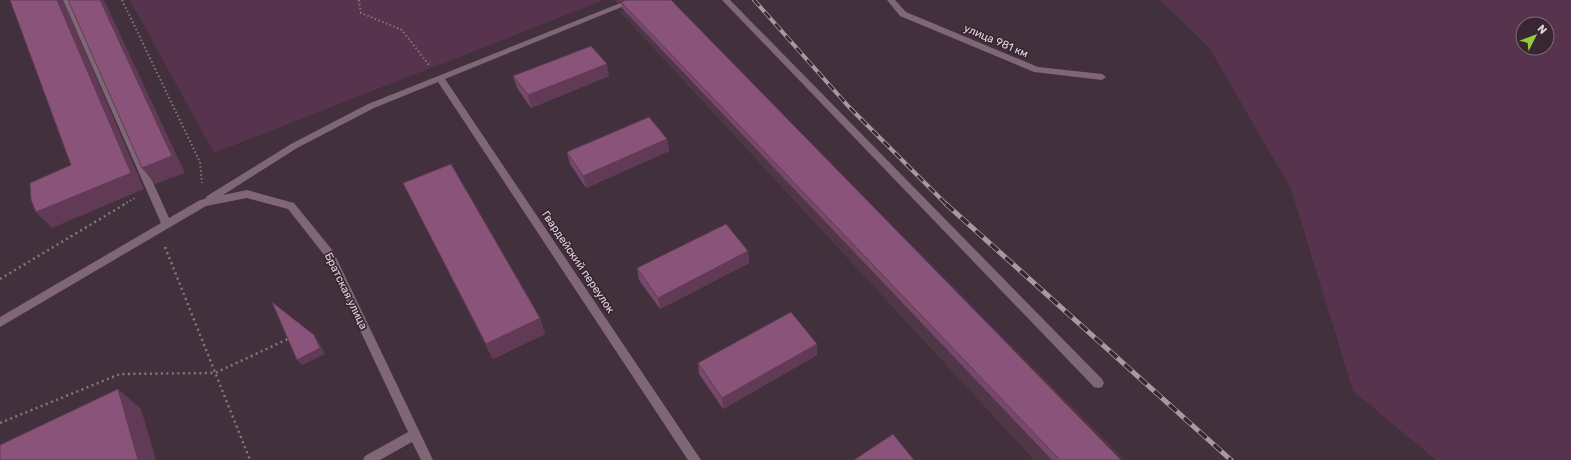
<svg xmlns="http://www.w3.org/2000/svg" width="1571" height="460" font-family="Rubik,sans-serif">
<rect width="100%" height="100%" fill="#42303c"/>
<path fill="#4f3747" d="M651,0H669L1125,460H1034L620,12Z"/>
<path fill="#57334d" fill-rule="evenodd" d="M130,0H604L214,153Z
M1160,0H1571V460H1436L1353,391L1291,189L1210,49ZM1523,24H1547V48H1523Z"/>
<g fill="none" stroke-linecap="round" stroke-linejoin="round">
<path stroke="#857680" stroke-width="2" stroke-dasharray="1.5 2.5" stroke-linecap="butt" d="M122,0L200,162L202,183
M359,0L361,13L402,30L429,65
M123,205L135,198"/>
<path stroke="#857680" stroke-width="2.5" stroke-dasharray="2 3.5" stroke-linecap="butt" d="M165,247L250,460
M0,279L125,204
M0,423L120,374L215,373L290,338"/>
<path fill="#806777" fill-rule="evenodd" d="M63,0H71L169,218L200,200L205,199L207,196L291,144L368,104L628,0H639L445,79L701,460H688L438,82L374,108L297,148L223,195L247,190L294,203L333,251L433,460H421L412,442L380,460H363L365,456L408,432L325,256L288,209L247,198L206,206L0,327V317L161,223Z
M722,0H730L1102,379L1104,383L1102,387L1098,388L1094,387Z
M887,0H895L906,12L1038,67L1102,74L1106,77L1102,80L1034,72L900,16Z"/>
<g stroke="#a799a2" stroke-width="4">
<path id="rail-far1" d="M754,0L849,107L947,205"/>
</g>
<g stroke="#a799a2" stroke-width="5">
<path id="rail" d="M946,204L1231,460"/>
</g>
<use href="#rail-far1" stroke="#382632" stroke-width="2.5" stroke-dasharray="8" stroke-linecap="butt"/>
<use href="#rail" stroke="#382632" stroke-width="3.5" stroke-dasharray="10" stroke-linecap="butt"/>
</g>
<path fill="#774869" d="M621,2L1121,460H1052L622,8Z
M513,76H609L531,108L517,88Z
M667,139L669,151L586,188L570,164L567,152Z
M403,183L540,318L545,334L493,359Z
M748,251L749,263L660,309L639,280L637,268Z
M817,355L723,409L699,374L698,363Z"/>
<path fill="#613b55" d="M57,0H63L144,189L52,228L36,212L131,173Z
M100,0H104L185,173L155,184L142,168Z
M616,0H624L617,3Z
M607,64L609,76L531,108L528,95Z
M667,139L669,151L586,188L583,176Z
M748,251L749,263L660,309L658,298Z
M540,318L545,334L493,359L486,344Z
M314,335L318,341L325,354L302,365L297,360Z
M817,344V355L723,409L722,398Z
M118,389L141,409L156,460H138Z"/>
<path fill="#8a547a" stroke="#613b55" d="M10,0H57L131,173L36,212L31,200L30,183L71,165Z
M68,0H100L172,156L142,168Z
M626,0H671L1121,460H1060L621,2Z
M591,46L607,64L528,95L513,76Z
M649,117L667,139L583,176L567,152Z
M451,164L540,318L486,344L403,183Z
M726,224L748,251L658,298L637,268Z
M272,302L314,335L320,348L297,360Z
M791,312L817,344L722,398L698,363Z
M118,389L138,460H0V445Z
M893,434L914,460H854Z"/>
<g text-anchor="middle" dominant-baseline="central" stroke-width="3.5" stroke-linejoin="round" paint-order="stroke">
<g font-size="11" fill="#e1d5dd" stroke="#382632">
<text transform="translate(996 41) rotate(23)">улица 981 км</text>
<text transform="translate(578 262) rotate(56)">Гвардейский переулок</text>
<text transform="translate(346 291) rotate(64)">Братская улица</text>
</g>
</g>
<g transform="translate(1535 36) rotate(48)"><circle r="19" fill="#382632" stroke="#7c6c76"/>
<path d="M0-3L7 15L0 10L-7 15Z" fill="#94cc3c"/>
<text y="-6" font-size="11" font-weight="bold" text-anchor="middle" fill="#e1d5dd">N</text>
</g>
</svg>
